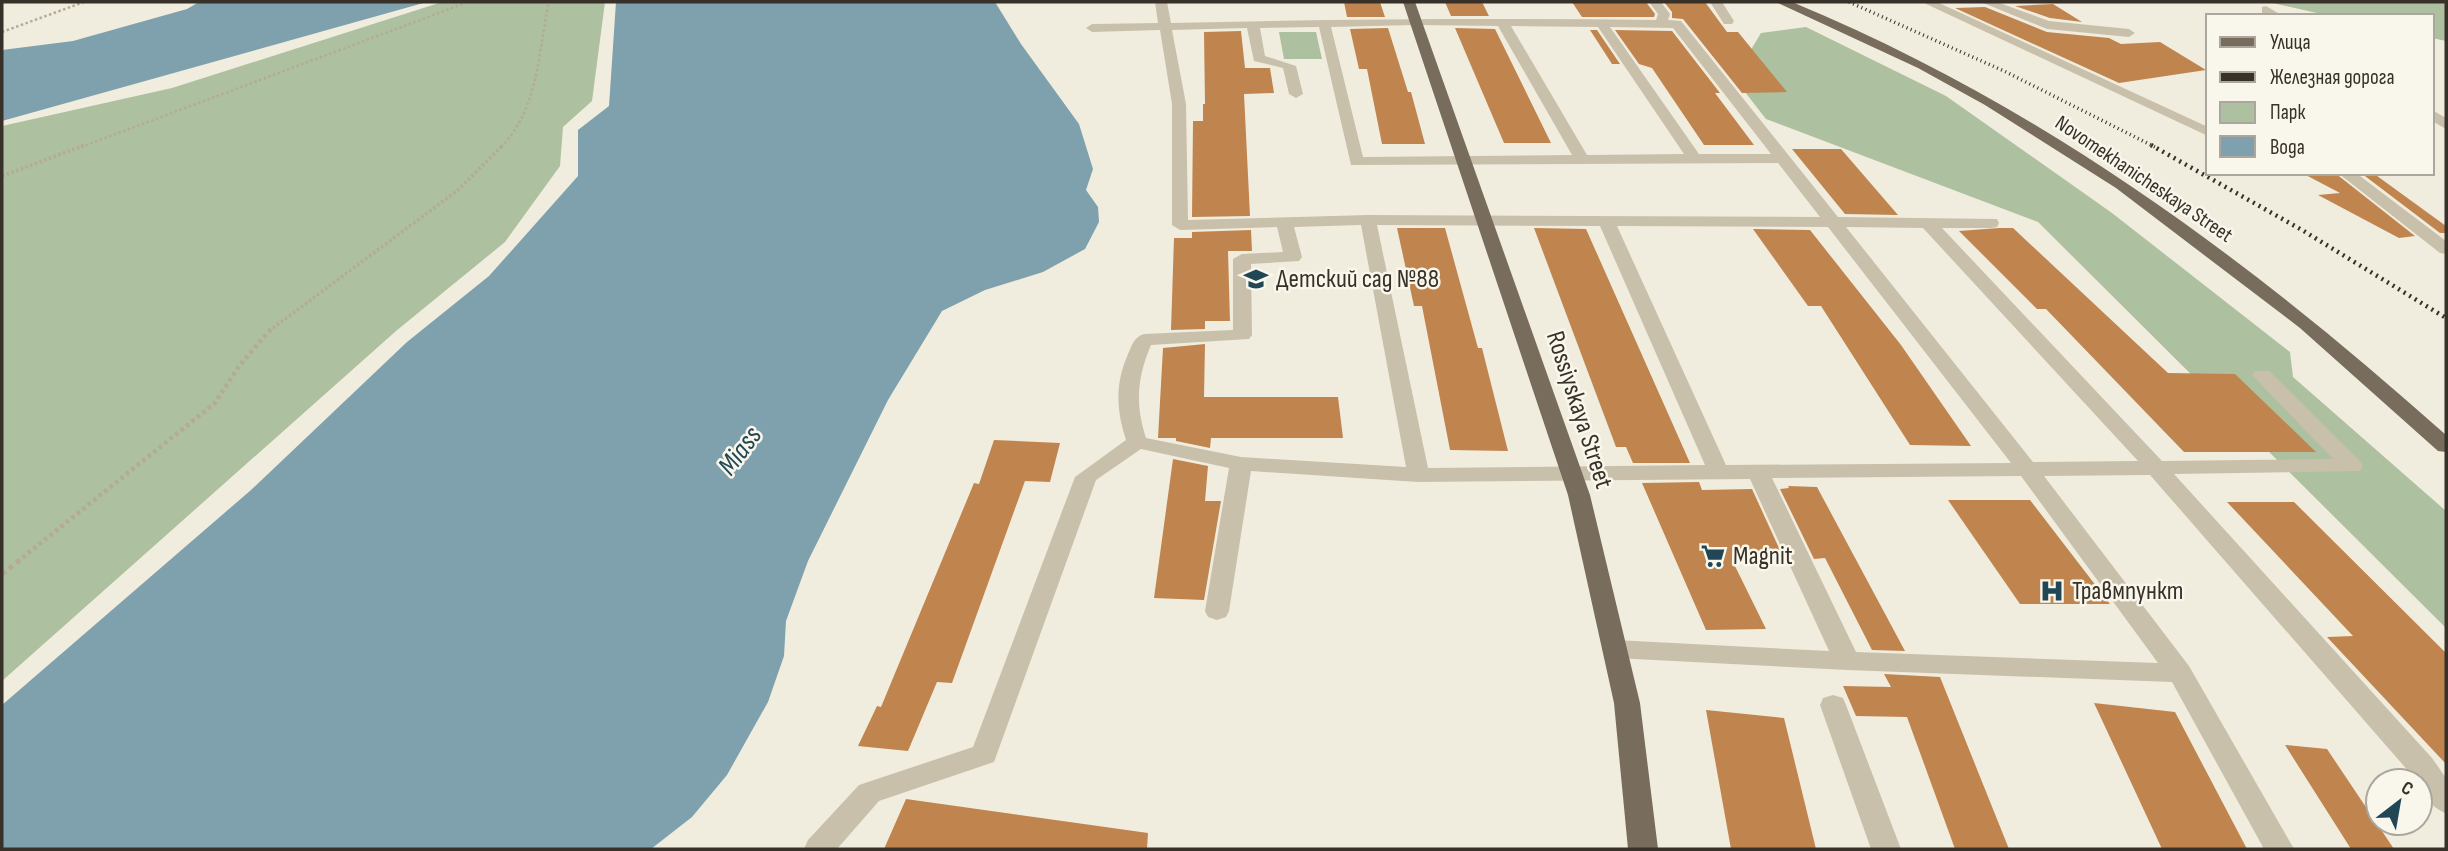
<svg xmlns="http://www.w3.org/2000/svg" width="2448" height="851" font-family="'Sofia Sans Condensed',sans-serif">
<rect width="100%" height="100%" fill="#f1edde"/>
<path fill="#adc09f" d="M442,2H605L592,101L563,127L560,166L505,242L396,331L2,681V126L172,88Z
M2268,2H2446V41L2432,38V16H2330Z
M1806,27L1946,96L2112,213L2290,352L2293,377L2446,511V628L2038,222L1766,119L1734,78L1761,33Z
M1279,32H1316L1322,59H1284Z"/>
<path fill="#7fa0ad" d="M199,2H427L2,121V50L73,41L187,9Z
M616,2H995L1021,44L1079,124L1093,169L1086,190L1098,207L1099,222L1085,249L1043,272L985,290L942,311L888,400L808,561L786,621L784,656L768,702L727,775L692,817L651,849H2V705L251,490L407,342L489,276L578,176V130L609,106Z"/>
<path fill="#c0844e" d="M1344,2H1380L1385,17H1347Z
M1445,2H1482L1489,16H1451Z
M1572,2H1646L1655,14L1654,17H1582Z
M1664,2H1705L1727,32H1738L1787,92L1742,93L1683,19L1672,18V12Z
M2053,4L2082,22L2050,18L2015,6Z
M1985,7L2047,32L2109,38L2121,44L2160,42L2206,70L2119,83L1955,8Z
M1388,28L1408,92H1411L1425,144H1382L1367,69H1359L1350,29Z
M1455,28L1495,29L1551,143H1504Z
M1590,30H1597L1620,64H1612Z
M1615,30L1672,31L1720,93H1715L1754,145H1704L1652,68L1639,64Z
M1241,31L1245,68H1270L1274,93L1244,94L1250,216L1192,217L1193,121H1203V104H1205L1204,32Z
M1792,149H1841L1898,215L1845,214Z
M2302,173H2335L2415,236L2399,238L2318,195L2340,193Z
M2361,173H2373L2446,226V233H2440Z
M1397,228H1445L1478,348H1482L1508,451L1450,450L1422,306H1414Z
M1534,228L1586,229L1690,463H1633L1626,447H1616Z
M1999,228H2013L2168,373L2235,374L2316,452H2184L2046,309H2037L1959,231Z
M1753,229L1810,230L1901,345L1971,446L1910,445L1821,306H1808Z
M1251,230L1252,251H1228L1230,321H1205V329L1171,330L1174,238H1192V232Z
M1205,344L1204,397H1338L1343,438H1211L1210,448L1176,441V438H1158L1163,348Z
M994,440L1060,443L1050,482L1025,481L952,683L937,682L908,751L858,746L877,706L881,707L974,483L979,484Z
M1173,459L1208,466L1205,501H1221L1204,600L1154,598Z
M1699,482L1702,490L1752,489L1784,559L1732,560L1766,629L1706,630L1642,483Z
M1788,486L1817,487L1905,651L1872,650L1825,558L1814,559L1780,489L1789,488Z
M1948,500H2030L2110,604H2020Z
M2227,502H2294L2446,653V764L2327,637L2353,636Z
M1884,674L1940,677L2009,849H1955L1907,717L1856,716L1843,686L1891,687Z
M2094,703L2175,712L2247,849H2162Z
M1706,710L1784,718L1816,849H1731Z
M2285,745L2327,749L2394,849H2351Z
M906,799L1148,833L1147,849H884Z"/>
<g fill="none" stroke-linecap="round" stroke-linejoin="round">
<path stroke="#b5aa95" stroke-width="2.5" stroke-dasharray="2.5 2.5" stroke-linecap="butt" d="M2,32L84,2
M81,147L468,2
M501,147C539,109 538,51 549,2"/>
<path stroke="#b5aa95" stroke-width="3.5" stroke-dasharray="2.5 2.5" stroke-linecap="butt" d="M2,176L85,145
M269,331L458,190L503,145"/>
<path stroke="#b5aa95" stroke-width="4.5" stroke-dasharray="3.5 3.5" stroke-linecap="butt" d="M17,562L215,403L239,366L271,329"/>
<path stroke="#b5aa95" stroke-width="5" stroke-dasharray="4.5 4.5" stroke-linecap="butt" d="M2,574L20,560"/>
<path fill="#c9c0ab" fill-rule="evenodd" d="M1155,2H1167L1171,23C1333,19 1496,18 1656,20L1658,14L1649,2H1661L1670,14L1668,20L1681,21L1838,217L1997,219L1999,223L1997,227L1991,228H1942L2162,461L2333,459L2252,375L2255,371H2269L2360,461L2363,466L2360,471L2174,474L2432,758L2446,778V813C2433,809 2422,795 2420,781H2417L2150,475L2044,476L2189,666L2294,849H2264L2172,682L1847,670L1615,658L1606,656L1602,649L1606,642L1615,640L1829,651L1750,479L1418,482L1251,471L1229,611L1226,617L1217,620L1208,617L1205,611L1229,468L1141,449L1096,480L994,762L879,801L837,849H804L808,840L859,785L973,747L1075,477L1126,440C1116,409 1115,384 1128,354C1132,345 1134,337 1144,334L1233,330V259L1242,254L1283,252L1277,227L1180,230L1172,225V104L1160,30L1092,32L1086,28L1092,24L1158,23ZM1415,25L1498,26L1572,155L1363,157L1331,27ZM1511,26L1598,27L1684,154L1587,155ZM1319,27L1351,165L1778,163L1820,217L1368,215L1188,220L1186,104L1172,30L1247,28L1254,61L1283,68L1289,94L1296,98L1303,94L1296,66L1265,56L1260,28ZM1610,27L1673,28L1771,154H1699ZM1361,225L1406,467L1241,457L1146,438C1135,404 1137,378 1151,345L1249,339L1252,335L1251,264L1299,261L1302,257L1294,227ZM1377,225L1600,226L1705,465L1428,468ZM1617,226L1828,227L2011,463L1726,465ZM1846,227L1923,228L2138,461L2033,462ZM2021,476L2158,663L1856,652L1772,478Z
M1710,2H1722L1734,21L1732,24H1724Z
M1922,2H1937L2208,127V136Z
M1981,2H1997L2049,21L2129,29L2135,33L2129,37L2047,29Z
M2266,6L2283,16H2267L2262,13V7Z
M2432,110L2446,118V129L2432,121Z
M2338,173H2356L2446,241V254L2440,253Z
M1833,695L1843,698L1846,705L1901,849H1871L1820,705L1823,698Z"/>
<path fill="#786c5c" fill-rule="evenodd" d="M1403,2H1415L1590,495L1640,703L1658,849H1628L1614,703L1568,495Z
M1776,2H1792C2041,105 2246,257 2446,435V452L2438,451L2300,328L2116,188L1985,105L1918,68Z"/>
<path stroke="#37312a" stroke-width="3.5" stroke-dasharray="1 3.5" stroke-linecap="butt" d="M1849,2L2004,71L2155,147"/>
<path stroke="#37312a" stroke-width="4.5" stroke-dasharray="2 4.5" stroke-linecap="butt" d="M2151,145L2302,230L2446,318"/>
</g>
<defs>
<g id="school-bare" transform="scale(1.89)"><path d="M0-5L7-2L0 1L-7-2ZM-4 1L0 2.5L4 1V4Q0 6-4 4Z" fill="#214757" stroke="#f9f6eb" stroke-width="2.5" paint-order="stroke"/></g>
<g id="supermarket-bare" transform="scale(1.89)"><path d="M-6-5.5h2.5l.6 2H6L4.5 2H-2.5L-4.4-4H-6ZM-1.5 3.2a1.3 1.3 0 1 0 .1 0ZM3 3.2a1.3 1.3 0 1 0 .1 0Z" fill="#214757" stroke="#f9f6eb" stroke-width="2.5" paint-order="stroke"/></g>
<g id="hospital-bare" transform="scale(1.89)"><path d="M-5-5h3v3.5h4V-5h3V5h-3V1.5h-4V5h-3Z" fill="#214757" stroke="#f9f6eb" stroke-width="2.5" paint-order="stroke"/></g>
</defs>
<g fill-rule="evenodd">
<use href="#school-bare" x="1256" y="279"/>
<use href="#supermarket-bare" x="1713" y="556"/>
<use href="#hospital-bare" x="2052" y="591"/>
</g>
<g text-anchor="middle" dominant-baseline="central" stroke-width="5" stroke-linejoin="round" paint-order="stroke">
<g font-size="21" fill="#37312a" stroke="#f9f6eb">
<text transform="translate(2144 179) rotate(34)">Novomekhanicheskaya Street</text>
</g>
<g font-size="26" fill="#37312a" stroke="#f9f6eb" text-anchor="start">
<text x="1276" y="279">Детский сад №88</text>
<text x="1733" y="556">Magnit</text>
<text x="2072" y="591">Травмпункт</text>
</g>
<g font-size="26" fill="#37312a" stroke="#f9f6eb">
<text transform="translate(1579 410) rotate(72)">Rossiyskaya Street</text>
</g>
<g font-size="28" font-style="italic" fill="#214757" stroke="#f9f6eb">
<text transform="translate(740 451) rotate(-53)">Miass</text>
</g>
</g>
<rect width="2448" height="851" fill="none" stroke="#37312a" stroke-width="7"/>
<rect x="2206" y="14" width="228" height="161" fill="#f9f6eb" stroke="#aba79e" stroke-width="2"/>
<rect x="2220" y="37" width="35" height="10" fill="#786c5c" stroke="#aba79e" stroke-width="2"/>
<text x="2270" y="49" font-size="21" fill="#37312a">Улица</text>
<rect x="2220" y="72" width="35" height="10" fill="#37312a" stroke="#aba79e" stroke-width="2"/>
<text x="2270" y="84" font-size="21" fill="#37312a">Железная дорога</text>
<rect x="2220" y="102" width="35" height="21" fill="#adc09f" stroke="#aba79e" stroke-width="2"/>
<text x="2270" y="119" font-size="21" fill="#37312a">Парк</text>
<rect x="2220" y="136" width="35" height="21" fill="#7fa0ad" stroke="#aba79e" stroke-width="2"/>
<text x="2270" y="154" font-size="21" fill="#37312a">Вода</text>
<g transform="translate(2399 802) rotate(31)"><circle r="33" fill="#f9f6eb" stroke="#aba79e" stroke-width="2"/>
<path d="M0-5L12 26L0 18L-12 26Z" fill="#214757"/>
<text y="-10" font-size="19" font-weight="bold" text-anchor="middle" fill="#37312a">С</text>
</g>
</svg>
